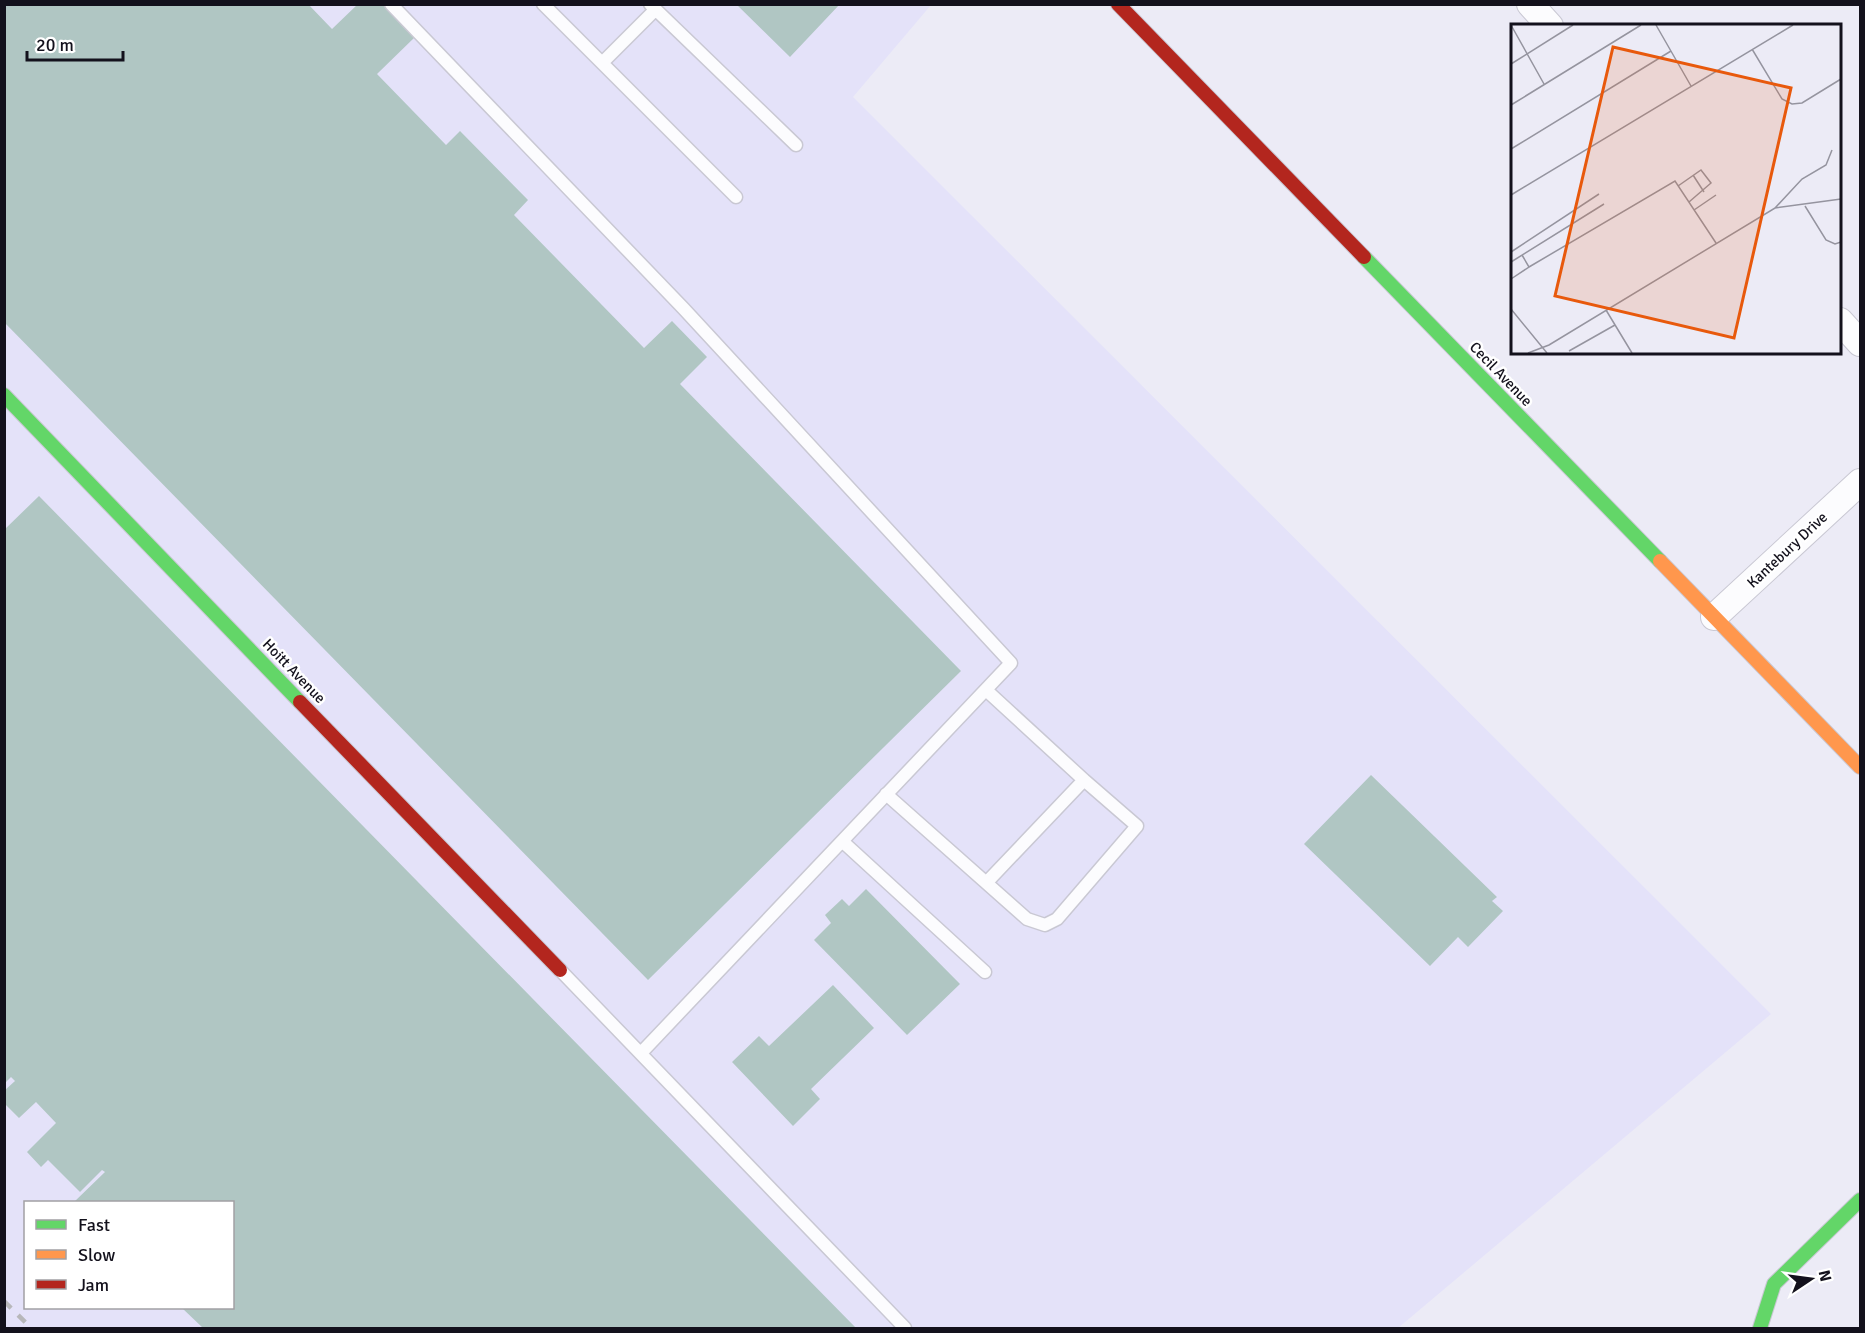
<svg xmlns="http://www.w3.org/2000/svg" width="1865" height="1333" font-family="Signika,sans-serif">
<rect width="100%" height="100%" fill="#ecebf6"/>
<path fill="#e4e2f9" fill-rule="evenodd" d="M5,5H931L853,97L1771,1014L1398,1328H5ZM26,1202H232V1308H26Z"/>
<path fill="#b0c6c3" d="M4,4H308L332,29L358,4H383L415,37L377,74L446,145L460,131L528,200L514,215L644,348L672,321L707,357L680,384L961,671L648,980L4,322Z
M736,4H840L790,57Z
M39,496L856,1328H203L182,1308H232V1202H74L105,1172L102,1170L80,1192L48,1160L41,1167L27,1152L56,1123L36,1102L19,1118L4,1103V1091L15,1081L11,1077L4,1084V530Z
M1371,775L1497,897L1492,901L1503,911L1468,947L1458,937L1430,966L1304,844Z
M866,889L960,984L907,1035L814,940L831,923L825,915L842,899L849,906Z
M833,985L874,1028L811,1089L820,1099L793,1126L732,1062L759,1036L769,1046Z"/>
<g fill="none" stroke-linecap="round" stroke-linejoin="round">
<g stroke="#c9c8d3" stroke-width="15">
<path id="lane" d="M391,4L684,309L1011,663L641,1053
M543,4L736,197
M650,4L796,145
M602,63L655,10
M886,794L1027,919L1045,925L1057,919L1137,826L1084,780L986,690
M842,841L985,972
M987,882L1084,780
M561,971L905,1328"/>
</g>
<g stroke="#c9c8d3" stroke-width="28">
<path id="street" d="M1530,4L1550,26
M1840,321L1860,343
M1714,617L1860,482"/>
</g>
<g stroke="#c9c8d3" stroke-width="16">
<path id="fast" d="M1364,257L1660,561
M4,395L300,702
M1760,1328L1774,1284L1860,1200"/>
</g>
<g stroke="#c9c8d3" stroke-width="16">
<path id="slow" d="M1660,561L1860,767"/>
</g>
<g stroke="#c9c8d3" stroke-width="16">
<path id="jam" d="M1118,4L1364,257
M300,702L560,970"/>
</g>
<use href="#lane" stroke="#fcfcfe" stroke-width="12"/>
<use href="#street" stroke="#fcfcfe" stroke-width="26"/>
<use href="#fast" stroke="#63d668" stroke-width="14"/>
<use href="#slow" stroke="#ff974d" stroke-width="14"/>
<use href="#jam" stroke="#b3261e" stroke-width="14"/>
<path stroke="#b7b7ba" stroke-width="4.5" stroke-dasharray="10 10" stroke-linecap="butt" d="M4,1301L31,1328"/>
</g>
<g text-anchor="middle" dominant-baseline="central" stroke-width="5" stroke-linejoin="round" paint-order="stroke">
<g font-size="15" fill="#13111c" stroke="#fff">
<text transform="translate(1501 374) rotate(46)">Cecil Avenue</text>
<text transform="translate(1787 550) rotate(-43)">Kantebury Drive</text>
<text transform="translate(294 671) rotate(46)">Hoitt Avenue</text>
</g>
</g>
<g transform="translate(1511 24)">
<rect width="330" height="330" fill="#ecebf6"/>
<path fill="none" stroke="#95949f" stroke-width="1.5" d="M0,1L33,60M145,1L180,62M241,25L271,75L281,80L291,79L330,55M0,40L62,1M0,81L130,1M0,125L160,27M182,151L193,168M167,162L190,146L200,159L178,178M0,171L282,1M294,182L315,216L324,220L330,218M264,184L291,155L315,141L321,126M183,186L205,171M0,228L88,170M0,238L93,180M18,243L164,157L205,219M0,255L18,243L11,231M0,285L36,329M95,286L121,329M58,327L104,301M17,329L38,321L264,184L330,175"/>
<path fill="#e8590c" fill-opacity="0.15" stroke="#e8590c" stroke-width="3" d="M102,23L280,64L223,314L44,272Z"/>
<rect width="330" height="330" fill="none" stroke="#13111c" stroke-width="3"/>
</g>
<rect width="1865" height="1333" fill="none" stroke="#13111c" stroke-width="12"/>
<rect x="24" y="1201" width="210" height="108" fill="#ffffff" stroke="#a1a0a4" stroke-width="1.5"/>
<rect x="36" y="1220" width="30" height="9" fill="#63d668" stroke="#a1a0a4" stroke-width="1.5"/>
<text x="78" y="1231" font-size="18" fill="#13111c">Fast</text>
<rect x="36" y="1250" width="30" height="9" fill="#ff974d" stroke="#a1a0a4" stroke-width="1.5"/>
<text x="78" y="1261" font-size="18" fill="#13111c">Slow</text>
<rect x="36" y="1280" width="30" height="9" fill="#b3261e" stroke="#a1a0a4" stroke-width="1.5"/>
<text x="78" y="1291" font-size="18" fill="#13111c">Jam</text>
<g transform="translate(1811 1279) rotate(77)" stroke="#ffffff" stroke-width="4.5" paint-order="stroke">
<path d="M0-4.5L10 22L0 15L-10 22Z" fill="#13111c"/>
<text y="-9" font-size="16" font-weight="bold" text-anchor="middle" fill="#13111c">N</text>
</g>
<path d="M27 51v9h96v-9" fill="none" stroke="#13111c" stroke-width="3"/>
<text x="36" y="51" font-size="18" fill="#13111c" stroke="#ffffff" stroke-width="4.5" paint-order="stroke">20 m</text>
</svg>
